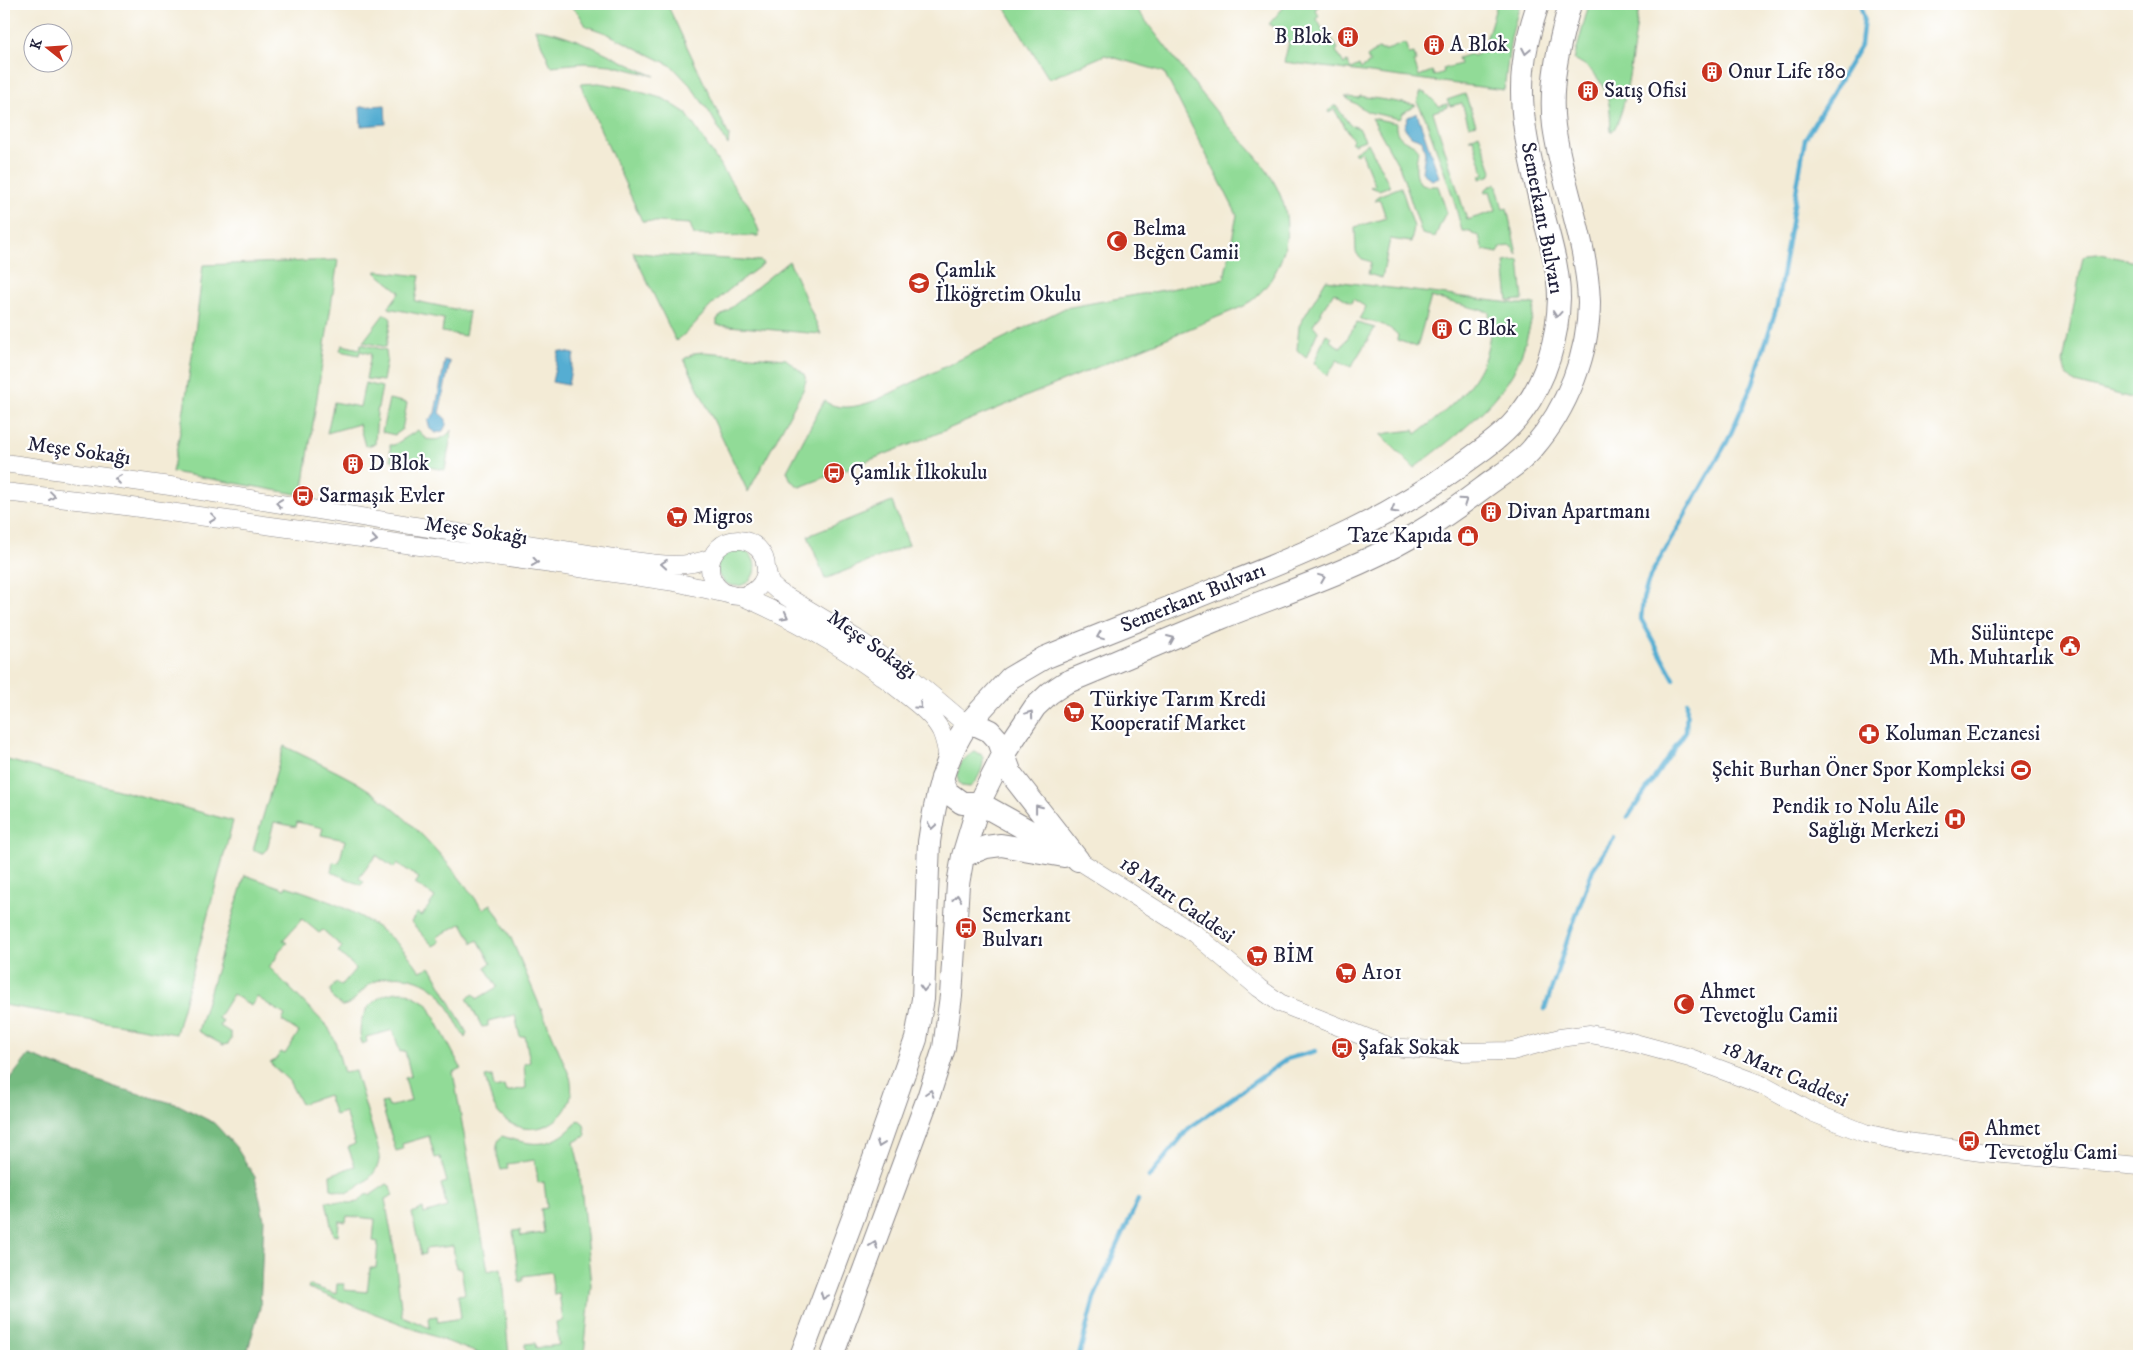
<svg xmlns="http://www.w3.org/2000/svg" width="2143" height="1360" font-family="'IM FELL DW Pica',serif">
<rect width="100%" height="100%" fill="#fff"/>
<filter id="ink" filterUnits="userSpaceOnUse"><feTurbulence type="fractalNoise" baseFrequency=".02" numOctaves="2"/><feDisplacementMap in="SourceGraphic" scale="10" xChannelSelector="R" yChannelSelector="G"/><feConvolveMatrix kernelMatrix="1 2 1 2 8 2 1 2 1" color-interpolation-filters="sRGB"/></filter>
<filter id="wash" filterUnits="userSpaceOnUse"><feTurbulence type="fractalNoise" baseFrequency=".0096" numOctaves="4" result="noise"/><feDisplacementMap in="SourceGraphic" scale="20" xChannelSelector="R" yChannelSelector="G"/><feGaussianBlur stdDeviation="1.12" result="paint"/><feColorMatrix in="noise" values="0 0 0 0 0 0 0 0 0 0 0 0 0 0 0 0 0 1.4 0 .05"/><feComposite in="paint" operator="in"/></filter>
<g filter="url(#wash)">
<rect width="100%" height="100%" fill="#f3ebd6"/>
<path fill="#91db97" stroke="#5a7e69" d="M569,4H667L729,136L728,145L710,113L690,85L672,66L606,33L586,26L579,14Z
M1003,4H1133C1161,41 1190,79 1219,115C1240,140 1269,165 1281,197C1297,236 1279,284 1244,306L919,441L800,487L791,481L787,471L824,401C841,412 861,406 879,399L1065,308L1224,279L1237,215L1164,72L1105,55L1049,79Z
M1281,4H1320L1321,5L1315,9L1319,16L1317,19L1324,32L1327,31L1338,49L1336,51L1344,64L1347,62L1351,69L1359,65L1361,69L1370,63L1367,57L1378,49C1387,53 1396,45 1405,43L1409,54L1414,53L1416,61L1414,62L1419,76L1432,71L1434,76L1444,72L1443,69L1460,64L1458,58L1470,54L1474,56L1478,54V48L1485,44L1497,4H1520L1511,37L1504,90L1284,62L1289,42L1281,37L1283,32L1269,24L1284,7Z
M1589,4H1640C1635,26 1627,122 1611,132C1610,123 1611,113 1609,104C1606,87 1592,65 1574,60Z
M535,29C573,32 619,62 655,76L611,65L584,63L551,66Z
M599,83L627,88L664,99L686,113L737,191L748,204L759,231L758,236L694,235L690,224L642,221L580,84Z
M1421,92L1426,93L1439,106L1447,104L1448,107L1433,112L1467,220L1496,211L1490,191L1485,193L1487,188L1496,183L1503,209L1507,208L1517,254L1511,246L1501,247L1498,253L1483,250L1479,236L1472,234L1471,231H1462L1453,197L1425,117L1417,102Z
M1465,94L1476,124L1469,126L1462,103L1450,106L1447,100Z
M1360,96L1416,105L1403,113L1400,119L1368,112L1345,97L1359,98Z
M1333,106H1336L1350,125L1359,128L1365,140L1354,144L1351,142L1353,140L1334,109L1329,113L1328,111Z
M1372,118L1396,123C1394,142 1413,141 1417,148C1420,154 1411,167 1420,183L1428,186H1438L1447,213L1444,216L1435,237L1422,234L1400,168Z
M1479,134L1492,171L1491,175L1480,179V176L1484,174L1473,139H1469Z
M1368,143L1390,186L1379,190L1370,187L1375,185L1361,151L1356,154L1354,152Z
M1401,187L1414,227L1411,242L1390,239L1382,278L1368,274L1371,262L1360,258L1356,252L1355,227L1386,218L1380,200L1375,201L1380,195Z
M633,252L659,255L761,261L763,264C746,277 727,290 711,306C699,318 690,331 676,341Z
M2097,253L2139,263V400L2075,383C2068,378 2065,372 2063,363L2083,257L2087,254Z
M338,260L302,495L172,472C187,403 195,335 203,265Z
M1519,260L1523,300L1508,301L1504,262Z
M789,261L821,334L717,325V319Z
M377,271L420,276L415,301L469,312L465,336L442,332L444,319L388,308L400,292L375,272Z
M1326,280L1519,304H1535C1530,328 1524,352 1513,373C1493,409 1446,444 1414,468L1381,435L1388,433L1414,430L1416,434C1458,403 1497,369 1489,312L1431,297L1417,347L1397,340L1398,335C1386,323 1374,322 1359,319L1366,307L1353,299L1351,303L1334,292L1313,325L1318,331L1306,358L1297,350L1299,326Z
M384,314L389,316L391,320L386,347L363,342Z
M1357,323L1375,328L1351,367L1337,360L1327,376L1314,363L1324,338L1326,334L1332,337L1330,341L1341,348Z
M361,344L386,350L387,359L383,381L366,379L371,354L360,351L359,355L340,351L342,345L360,349Z
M703,352L786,359L804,374L806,380L803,390L748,492L684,359L695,353Z
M365,383L382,387L377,412L375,444L365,446L359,424L327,433L334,402L360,407Z
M389,399L407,403L402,430L395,435L382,432Z
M418,430L426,439C438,441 444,439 452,430L445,470L391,460L390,445H394Z
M892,502L909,545L825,579L808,536Z
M717 567a19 19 0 1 1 38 0a19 19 0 1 1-38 0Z
M284,746C308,758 333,769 356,782C408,813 448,861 483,909L491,904L511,938L570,1077C581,1118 531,1146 501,1116C491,1106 489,1090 485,1077L492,1076L494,1088L504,1086L506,1092L526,1088L524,1064L530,1062L525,1036L520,1037L515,1015L488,1021V1026L482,1027L467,998L474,994L477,999L497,987L485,967L491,963L478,940L473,943L462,923L437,937L440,942L433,946L411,922L417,913L422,916L435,897L415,884L419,878L397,863L394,868L376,855L359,878L364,882L361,885L331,872L333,862L339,863L345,840L321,835L323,828L297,822L296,827L274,822L267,849L263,853L253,850Z
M975,752L982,755C986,764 978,781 970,787L961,786C952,774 962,757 975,752Z
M4,759L233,821L176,1034L4,1005Z
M245,875L285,889L286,886C337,902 390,924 420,971L430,967L433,971L467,1033L465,1038C457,1025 451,1010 442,997C426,977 391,969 369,985C360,991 354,1005 342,1006L333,999L330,990L336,982L341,986L356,968L338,952L342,947L323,930L319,933L302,919L283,940L287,943L279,951L275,960L269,967L328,1027L335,1041L344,1073L355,1071L379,1151C382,1173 364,1184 347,1193L331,1189L330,1175L355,1166L348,1147L355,1144L345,1112L335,1115L328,1095L301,1104L289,1081L270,1063L275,1060L281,1052L285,1054L299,1032L282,1021L285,1015L257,997L251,1006L233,994L218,1018L223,1021L220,1026L231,1033V1040L228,1044L223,1045L198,1031Z
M398,992H406L427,1003L461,1068L453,1072L488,1271L501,1268L509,1356H485L308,1288L309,1285L336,1294L337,1284H344V1290L367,1292L370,1268H376L378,1242L373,1241L375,1219L347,1216L346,1222L339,1221L338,1236L333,1235L326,1201L350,1203L358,1202L365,1195L372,1194L387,1184L390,1186L393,1195L385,1199L394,1249L402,1316L430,1328L429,1317L437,1316L438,1322L461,1318L458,1295L465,1294L461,1268H456L453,1246L425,1249V1254L421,1255L412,1213L423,1208L424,1214L447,1207L441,1184L447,1182L440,1157L435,1158L429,1136L402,1144L403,1149L396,1151L381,1103L387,1102L389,1107L411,1101L405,1078L411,1076L405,1051L400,1052L393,1030L366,1037L367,1042L362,1044C354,1018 372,994 398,992Z
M579,1120L584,1124L586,1136L574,1142L579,1166L591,1285L584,1354V1356H526L525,1344L535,1343L536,1348L559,1345L556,1322L563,1320L559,1294L554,1295L551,1272L523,1276V1281L519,1282L513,1231L520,1230L521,1236L544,1233L541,1209L547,1208L544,1182L538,1183L535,1160L507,1164L508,1169L501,1170C498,1159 493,1144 502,1136C535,1147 554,1149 579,1120Z"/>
<path fill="#74bb80" stroke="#4b6e5e" d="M29,1055L115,1087L179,1105L214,1123L236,1147L255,1177L264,1219L260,1308L246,1356H4V1087Z"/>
<path fill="#55add2" stroke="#3c6886" d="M385,105L386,124L361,126L360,107Z
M1417,113L1439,177L1432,180L1422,172L1425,153L1422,140L1411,136L1404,127L1408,117Z
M559,351L574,354L568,385L552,382Z
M445,360L450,362L439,413L446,419V425L443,431L436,433L430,429L428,421L435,413Z"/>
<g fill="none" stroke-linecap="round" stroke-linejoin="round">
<path stroke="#55add2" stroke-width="4.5" d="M1674,679L1641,619L1643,599L1650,576L1727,442L1753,383L1777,306L1805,139L1861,45L1864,18L1860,4
M1628,817L1686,731L1687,702
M1545,1009L1568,938L1593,869L1614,838
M1149,1177L1189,1128L1287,1059L1315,1051
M1079,1356L1094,1298L1138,1200"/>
</g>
</g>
<g filter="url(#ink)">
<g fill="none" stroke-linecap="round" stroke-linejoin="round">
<g stroke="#8a8688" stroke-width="19">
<path id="tertiary" d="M4,463L170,486L619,559C651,563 681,570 711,558
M4,492L103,503L566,566L675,582L732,595
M710 568a28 28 0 1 1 56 0a28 28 0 1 1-56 0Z
M765,563L770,584L779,592L857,639L897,666L967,725
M741,596C800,621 850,650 901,691C915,702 933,715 941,731C945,740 947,751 948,761
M1078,860L1195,934L1259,988L1280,1003L1390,1047L1460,1052L1512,1051L1560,1038L1590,1034L1627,1041L1690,1058L1762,1085L1814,1113L1865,1133L1900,1141L1981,1152L2139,1166"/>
</g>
<g stroke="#8a8688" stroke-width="24">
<path id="primary" d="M967,725H977L990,731L999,741L1011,774L1078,860
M942,778L947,792L962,803H979L1065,851
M963,856L986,847L1001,845L1064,856
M801,1356L853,1218L916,1039L923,999L929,842C935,801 943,760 967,725L1010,678L1044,658C1107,632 1170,608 1233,582C1314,550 1385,520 1457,468C1479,452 1506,435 1522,412C1546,380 1558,338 1559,298C1559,269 1550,241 1543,213C1532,166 1518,118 1523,70C1525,48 1531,25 1538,4
M832,1356L928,1098L944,1048L951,996L958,884L963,856L979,803L1003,755L1035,707L1050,693L1065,683C1117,662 1168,639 1221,618C1283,593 1350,572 1409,538C1434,524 1459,506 1483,488C1500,475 1520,464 1533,448C1567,409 1589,353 1589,302C1587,241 1562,185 1554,126C1549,84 1559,44 1570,4"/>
</g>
<use href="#tertiary" stroke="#fff" stroke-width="18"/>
<use href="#primary" stroke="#fff" stroke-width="22"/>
</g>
<defs><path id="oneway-chevron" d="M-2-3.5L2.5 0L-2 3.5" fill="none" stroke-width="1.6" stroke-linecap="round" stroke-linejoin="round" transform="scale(1.25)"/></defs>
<g stroke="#9c9ca7">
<use href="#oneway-chevron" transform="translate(1526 51) rotate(101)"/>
<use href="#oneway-chevron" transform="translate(1557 314) rotate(95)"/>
<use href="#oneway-chevron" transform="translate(118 479) rotate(-172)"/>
<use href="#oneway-chevron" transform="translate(52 496) rotate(7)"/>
<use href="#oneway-chevron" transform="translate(1464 501) rotate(-34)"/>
<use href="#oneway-chevron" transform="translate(279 503) rotate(-171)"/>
<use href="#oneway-chevron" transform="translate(1394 510) rotate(150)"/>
<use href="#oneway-chevron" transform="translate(213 518) rotate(7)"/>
<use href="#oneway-chevron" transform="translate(374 540) rotate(8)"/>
<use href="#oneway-chevron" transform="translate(535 562) rotate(8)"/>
<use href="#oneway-chevron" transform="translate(664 564) rotate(-175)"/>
<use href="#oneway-chevron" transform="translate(1322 578) rotate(-22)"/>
<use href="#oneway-chevron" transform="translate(785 616) rotate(28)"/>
<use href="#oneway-chevron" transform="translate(1100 636) rotate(158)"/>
<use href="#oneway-chevron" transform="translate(1171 639) rotate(-23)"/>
<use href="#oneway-chevron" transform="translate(919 706) rotate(42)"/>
<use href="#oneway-chevron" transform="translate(1030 714) rotate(-55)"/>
<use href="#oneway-chevron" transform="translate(1038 808) rotate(-128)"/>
<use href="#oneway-chevron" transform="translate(932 826) rotate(99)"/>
<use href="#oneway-chevron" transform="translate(957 898) rotate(-85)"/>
<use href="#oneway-chevron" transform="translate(924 988) rotate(92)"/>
<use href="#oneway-chevron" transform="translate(930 1093) rotate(-72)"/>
<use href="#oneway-chevron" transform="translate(880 1144) rotate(110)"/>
<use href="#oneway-chevron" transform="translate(874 1245) rotate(-70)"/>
<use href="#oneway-chevron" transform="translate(824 1296) rotate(111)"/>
</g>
</g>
<defs>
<g id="building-disc" transform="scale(1.125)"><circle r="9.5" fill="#c8321e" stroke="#fff"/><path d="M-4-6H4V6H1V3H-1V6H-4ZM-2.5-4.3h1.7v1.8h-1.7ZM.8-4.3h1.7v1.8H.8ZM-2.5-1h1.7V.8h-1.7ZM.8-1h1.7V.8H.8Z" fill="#fff"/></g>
<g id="mosque-disc" transform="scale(1.125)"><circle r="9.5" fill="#c8321e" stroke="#fff"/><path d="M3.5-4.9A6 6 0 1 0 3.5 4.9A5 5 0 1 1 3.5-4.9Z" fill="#fff"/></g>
<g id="school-disc" transform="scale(1.125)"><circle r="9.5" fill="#c8321e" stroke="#fff"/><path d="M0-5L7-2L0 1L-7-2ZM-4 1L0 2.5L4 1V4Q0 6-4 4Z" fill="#fff"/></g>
<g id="bus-disc" transform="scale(1.125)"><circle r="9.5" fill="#c8321e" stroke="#fff"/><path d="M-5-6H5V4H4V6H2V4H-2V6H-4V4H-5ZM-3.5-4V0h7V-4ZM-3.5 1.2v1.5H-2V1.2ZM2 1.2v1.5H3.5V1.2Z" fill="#fff"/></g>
<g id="supermarket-disc" transform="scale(1.125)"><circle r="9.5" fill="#c8321e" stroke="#fff"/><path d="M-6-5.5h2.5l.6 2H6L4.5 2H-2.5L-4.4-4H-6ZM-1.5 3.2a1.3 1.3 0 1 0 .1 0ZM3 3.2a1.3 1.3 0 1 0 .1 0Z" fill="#fff"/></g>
<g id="shop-disc" transform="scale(1.125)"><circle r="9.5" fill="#c8321e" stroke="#fff"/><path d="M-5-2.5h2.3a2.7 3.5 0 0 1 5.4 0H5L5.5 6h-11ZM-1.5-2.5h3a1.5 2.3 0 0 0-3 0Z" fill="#fff"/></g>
<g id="civic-disc" transform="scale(1.125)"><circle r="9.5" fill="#c8321e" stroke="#fff"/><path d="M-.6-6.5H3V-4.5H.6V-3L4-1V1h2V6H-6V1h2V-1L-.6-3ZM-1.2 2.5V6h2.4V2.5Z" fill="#fff"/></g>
<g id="pharmacy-disc" transform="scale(1.125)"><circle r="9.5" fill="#c8321e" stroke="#fff"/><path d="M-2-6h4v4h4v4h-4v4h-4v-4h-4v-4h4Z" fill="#fff"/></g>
<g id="stadium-disc" transform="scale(1.125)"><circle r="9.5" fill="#c8321e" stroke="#fff"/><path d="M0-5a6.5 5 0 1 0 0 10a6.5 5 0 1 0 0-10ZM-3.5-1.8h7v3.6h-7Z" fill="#fff"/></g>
<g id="hospital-disc" transform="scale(1.125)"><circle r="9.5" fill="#c8321e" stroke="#fff"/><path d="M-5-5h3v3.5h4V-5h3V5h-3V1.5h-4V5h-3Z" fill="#fff"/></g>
</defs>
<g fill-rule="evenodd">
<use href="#building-disc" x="1348" y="37"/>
<use href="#building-disc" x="1434" y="45"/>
<use href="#building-disc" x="1712" y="72"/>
<use href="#building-disc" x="1588" y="91"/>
<use href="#mosque-disc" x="1117" y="241"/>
<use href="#school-disc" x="919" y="283"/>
<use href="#building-disc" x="1442" y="329"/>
<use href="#building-disc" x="353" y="464"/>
<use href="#bus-disc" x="834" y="473"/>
<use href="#bus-disc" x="303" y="496"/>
<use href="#building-disc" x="1491" y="512"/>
<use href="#supermarket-disc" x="677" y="517"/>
<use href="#shop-disc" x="1468" y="536"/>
<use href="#civic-disc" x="2070" y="646"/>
<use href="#supermarket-disc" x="1074" y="712"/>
<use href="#pharmacy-disc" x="1869" y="734"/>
<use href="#stadium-disc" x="2021" y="770"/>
<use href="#hospital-disc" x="1955" y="819"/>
<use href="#bus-disc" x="966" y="928"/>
<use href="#supermarket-disc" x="1257" y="956"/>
<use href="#supermarket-disc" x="1346" y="973"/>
<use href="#mosque-disc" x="1684" y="1004"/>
<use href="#bus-disc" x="1342" y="1048"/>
<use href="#bus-disc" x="1969" y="1141"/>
</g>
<g text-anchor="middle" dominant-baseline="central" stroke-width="4.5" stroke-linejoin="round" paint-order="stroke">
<g font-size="21" fill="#22223b" stroke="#fff" text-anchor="start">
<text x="1332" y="37" text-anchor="end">B Blok</text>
<text x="1450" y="45">A Blok</text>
<text x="1728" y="72">Onur Life 180</text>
<text x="1604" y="91">Satış Ofisi</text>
<text x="1133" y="229">Belma<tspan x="1133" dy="24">Beğen Camii</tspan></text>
<text x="935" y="271">Çamlık<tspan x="935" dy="24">İlköğretim Okulu</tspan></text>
<text x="1458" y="329">C Blok</text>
<text x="369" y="464">D Blok</text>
<text x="850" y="473">Çamlık İlkokulu</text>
<text x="319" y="496">Sarmaşık Evler</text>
<text x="1507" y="512">Divan Apartmanı</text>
<text x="693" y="517">Migros</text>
<text x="1452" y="536" text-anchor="end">Taze Kapıda</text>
<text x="2054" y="634" text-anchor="end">Sülüntepe<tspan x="2054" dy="24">Mh. Muhtarlık</tspan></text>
<text x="1090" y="700">Türkiye Tarım Kredi<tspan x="1090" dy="24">Kooperatif Market</tspan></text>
<text x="1885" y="734">Koluman Eczanesi</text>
<text x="2005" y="770" text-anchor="end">Şehit Burhan Öner Spor Kompleksi</text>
<text x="1939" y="807" text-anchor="end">Pendik 10 Nolu Aile<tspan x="1939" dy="24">Sağlığı Merkezi</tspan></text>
<text x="982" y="916">Semerkant<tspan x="982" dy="24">Bulvarı</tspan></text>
<text x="1273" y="956">BİM</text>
<text x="1362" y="973">A101</text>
<text x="1700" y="992">Ahmet<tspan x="1700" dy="24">Tevetoğlu Camii</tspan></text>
<text x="1358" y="1048">Şafak Sokak</text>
<text x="1985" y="1129">Ahmet<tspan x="1985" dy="24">Tevetoğlu Cami</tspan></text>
</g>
<g font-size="21" fill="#22223b" stroke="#fff">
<text transform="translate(1542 218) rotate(79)">Semerkant Bulvarı</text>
<text transform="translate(79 451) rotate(8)">Meşe Sokağı</text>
<text transform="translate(476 531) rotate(8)">Meşe Sokağı</text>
<text transform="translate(1193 598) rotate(-22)">Semerkant Bulvarı</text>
<text transform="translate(872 645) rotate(35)">Meşe Sokağı</text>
<text transform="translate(1177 900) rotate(35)">18 Mart Caddesi</text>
<text transform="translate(1785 1074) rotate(24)">18 Mart Caddesi</text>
</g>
</g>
<rect width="2143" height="1360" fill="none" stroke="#fff" stroke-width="20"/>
<g transform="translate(48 48) rotate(287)"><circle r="24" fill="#ffffff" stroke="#a7a7b1"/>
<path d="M0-4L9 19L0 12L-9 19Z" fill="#c8321e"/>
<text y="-8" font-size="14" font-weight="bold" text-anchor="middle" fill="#22223b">K</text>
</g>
</svg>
